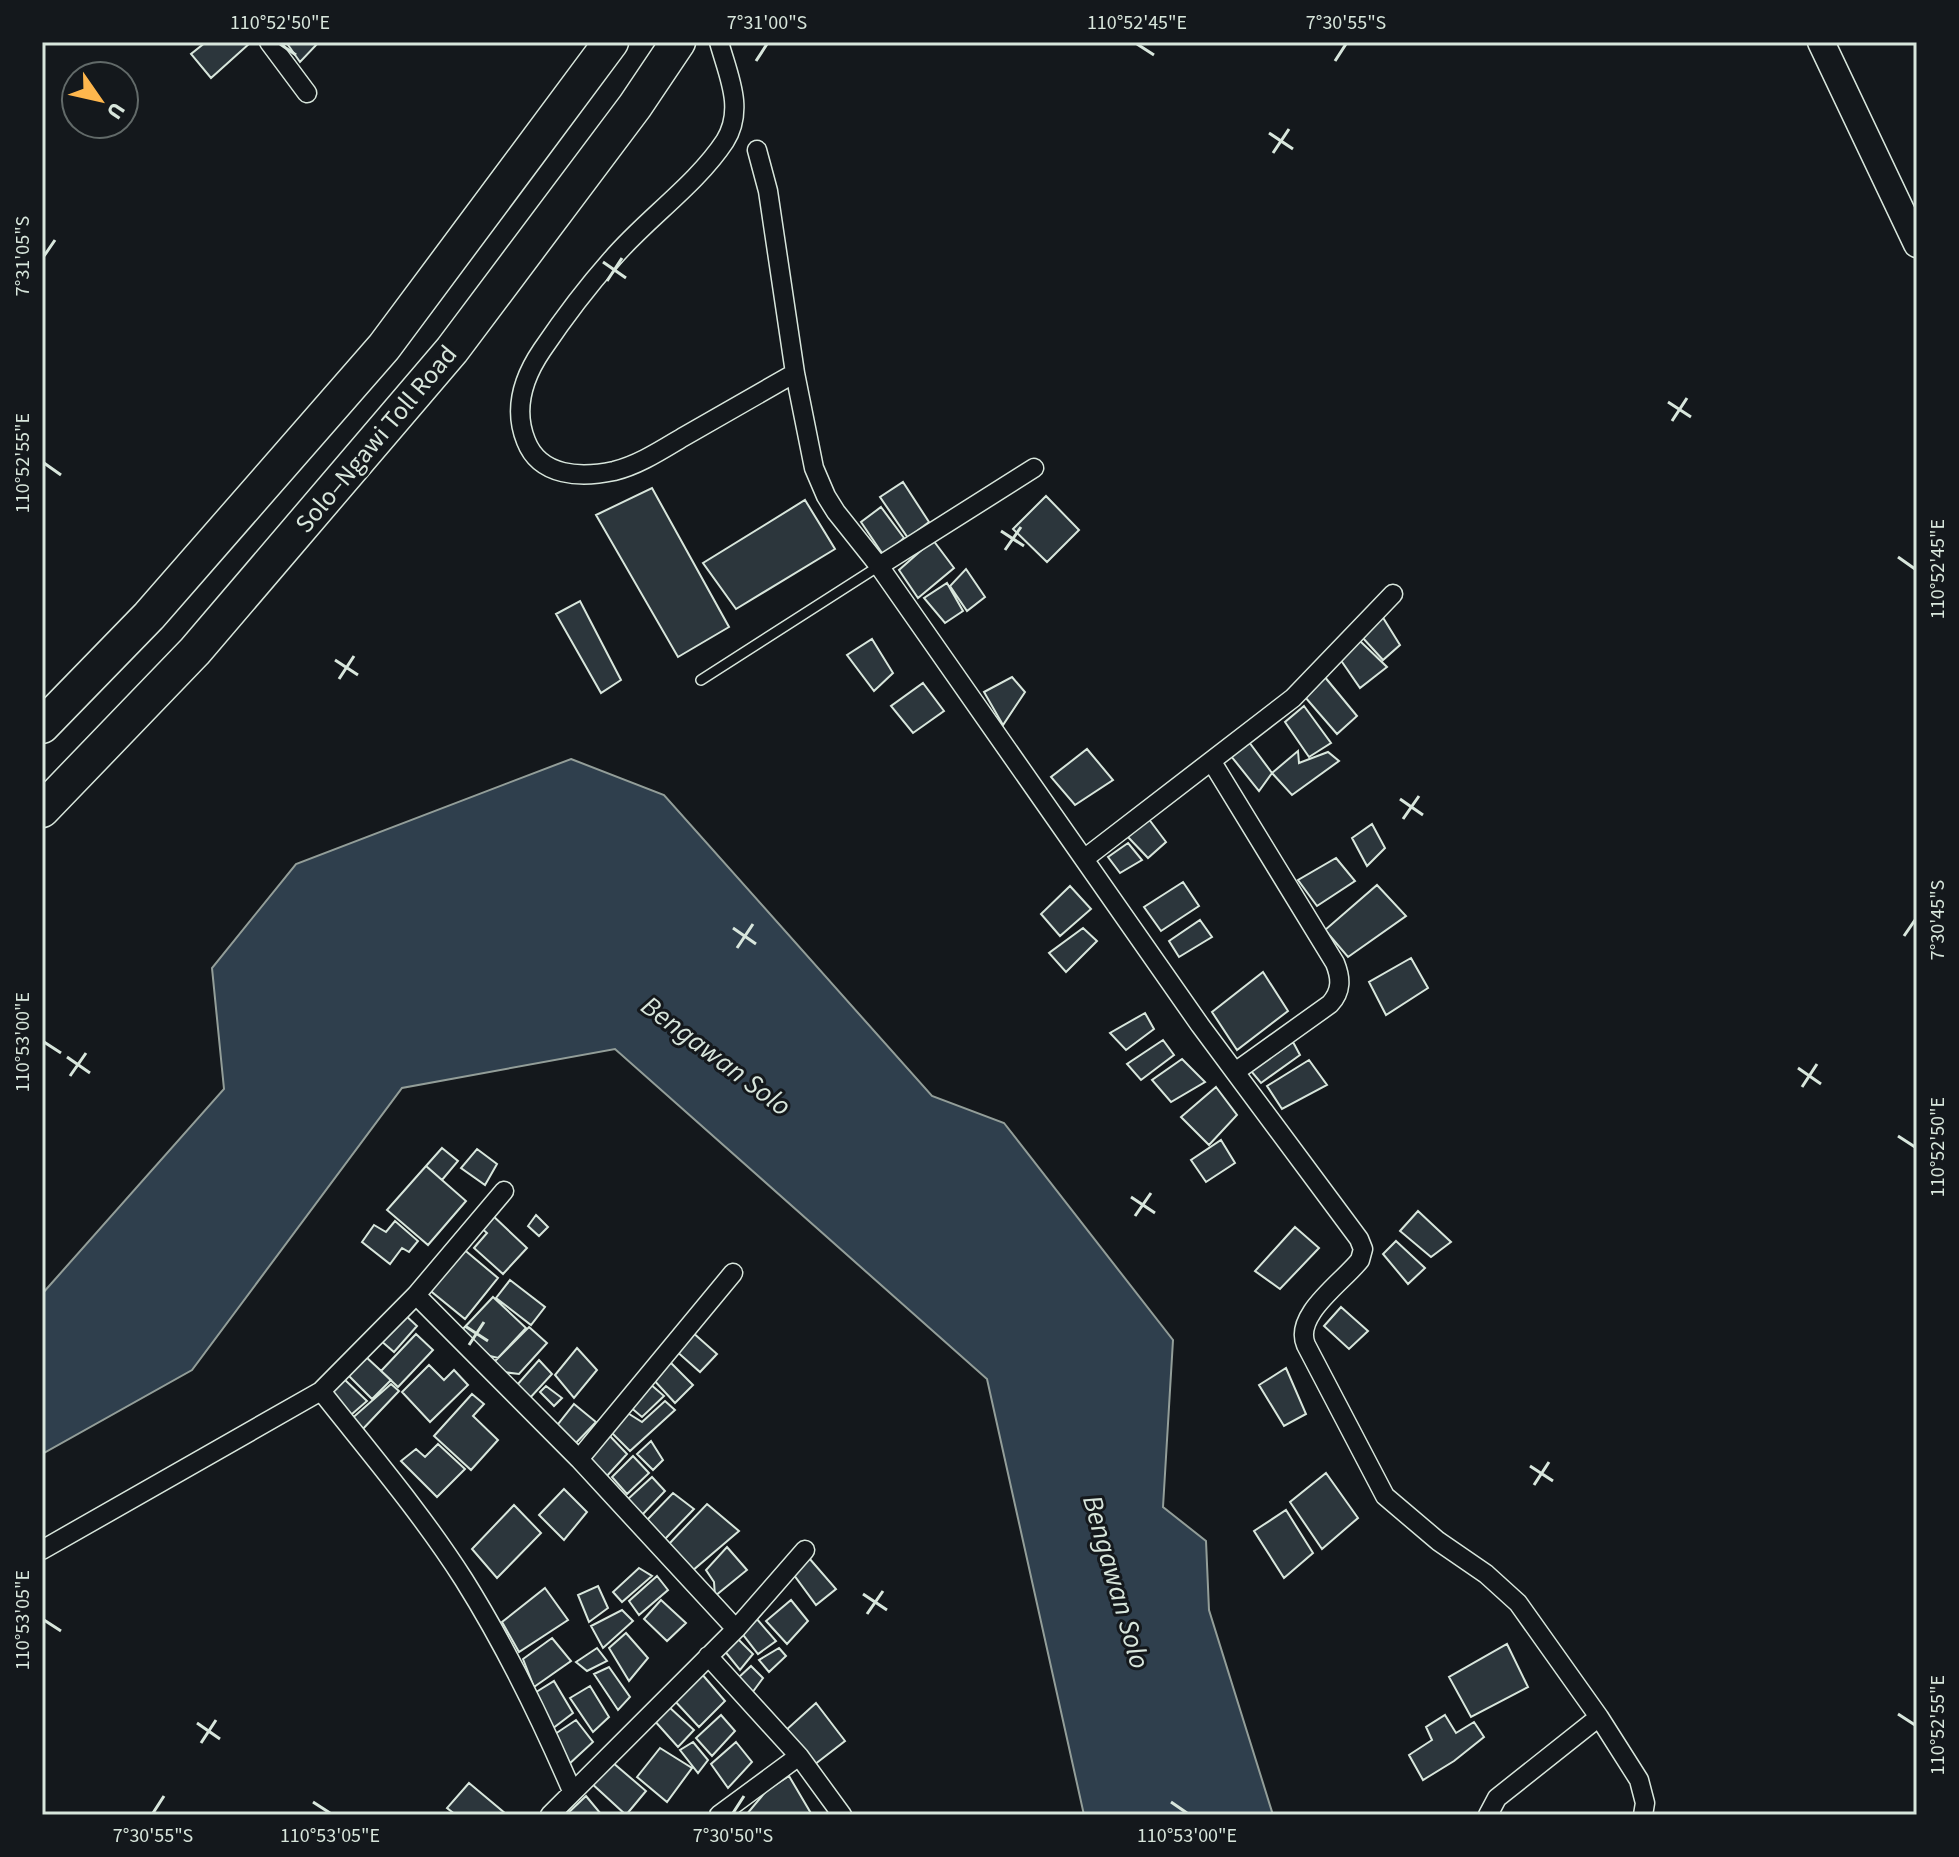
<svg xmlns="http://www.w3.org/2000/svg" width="1959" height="1857" font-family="'Source Sans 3',sans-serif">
<rect width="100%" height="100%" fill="#14181c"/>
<path fill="#2f3f4d" stroke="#939e99" stroke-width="2" d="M571,759L664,795L932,1096L1004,1123L1173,1340L1163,1507L1206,1541L1209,1610L1273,1815H1084L987,1379L615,1049L402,1088L192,1370L42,1454V1294L224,1089L212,968L296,864Z"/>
<path fill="#2c363c" stroke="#d8e6dc" stroke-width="2" d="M206,42H248L250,43L211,78L191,54Z
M286,42H319L300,62Z
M903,482L929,522L908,538L880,497Z
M652,488L729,627L678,657L596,515Z
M1046,496L1079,530L1047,562L1013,529Z
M805,500L835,549L736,609L703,563Z
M881,507L904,538L884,556L861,522Z
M933,540L954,568L918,598L899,570Z
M966,569L985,597L967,611L950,586Z
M947,583L963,611L945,623L924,598Z
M580,601L621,680L601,693L556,614Z
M1382,616L1400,645L1383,660L1362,637Z
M872,639L893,673L874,691L847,655Z
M1360,641L1387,667L1360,688L1340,659Z
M1324,676L1357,716L1337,734L1305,697Z
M1012,677L1025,692L1003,725L984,692Z
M923,683L944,711L913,733L891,706Z
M1304,706L1331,743L1309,757L1285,722Z
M1249,742L1272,773L1259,791L1231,756Z
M1087,749L1113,780L1075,805L1051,777Z
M1298,751L1299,763L1328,752L1339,761L1292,795L1272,773Z
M1148,818L1166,842L1148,858L1127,836Z
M1372,824L1385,848L1367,866L1352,838Z
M1128,843L1142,860L1120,873L1108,857Z
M1336,858L1355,881L1317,906L1298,880Z
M1183,882L1199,906L1161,931L1144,907Z
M1377,885L1406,916L1348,957L1325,930Z
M1070,886L1091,909L1060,936L1041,914Z
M1200,920L1212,937L1179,957L1169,941Z
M1083,928L1097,941L1066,972L1049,953Z
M1411,958L1428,988L1386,1015L1369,982Z
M1263,972L1288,1011L1237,1050L1212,1012Z
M1145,1013L1154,1029L1126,1050L1110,1033Z
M1163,1040L1174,1055L1141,1080L1127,1064Z
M1293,1042L1300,1055L1261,1083L1251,1071Z
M1182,1059L1205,1082L1171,1102L1152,1080Z
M1309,1060L1327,1085L1282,1109L1267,1086Z
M1216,1087L1237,1115L1209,1145L1181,1117Z
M1221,1140L1235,1163L1206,1182L1191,1160Z
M442,1148L458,1161L442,1180L426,1166Z
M477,1149L497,1164L485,1185L461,1168Z
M426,1166L466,1201L428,1245L387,1210Z
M1418,1211L1451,1242L1431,1257L1400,1231Z
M490,1213L527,1248L503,1274L474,1248L487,1233L479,1226Z
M536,1215L548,1227L539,1236L528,1226Z
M395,1221L418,1241L409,1252L402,1248L390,1264L362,1242L374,1225L386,1232Z
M1295,1227L1319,1248L1280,1289L1255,1271Z
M1396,1241L1425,1268L1408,1284L1383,1254Z
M461,1247L498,1278L465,1319L427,1288Z
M510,1280L545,1307L531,1325L496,1298Z
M493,1297L526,1328L498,1358L490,1356L461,1331Z
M1341,1307L1368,1331L1349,1349L1324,1326Z
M403,1313L417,1326L394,1352L380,1340Z
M529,1327L547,1343L519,1374L503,1372L493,1363Z
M691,1331L717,1354L700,1372L675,1350Z
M416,1334L433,1350L398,1387L381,1371Z
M577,1348L597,1370L574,1398L555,1375Z
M365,1356L391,1380L372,1399L347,1374Z
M667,1359L693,1385L675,1403L651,1377Z
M539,1360L552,1374L529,1399L517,1385Z
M429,1365L444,1380L454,1370L468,1385L430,1422L402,1392Z
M1286,1368L1306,1414L1284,1426L1259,1385Z
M343,1378L367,1401L344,1421L325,1393Z
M649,1383L664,1396L642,1417L629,1406Z
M391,1384L399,1391L360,1432L349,1421Z
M546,1386L562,1398L554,1406L540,1392Z
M472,1394L484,1404L473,1416L498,1440L471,1470L434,1436Z
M665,1401L675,1410L630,1451L609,1430L626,1412L642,1422Z
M574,1404L596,1422L573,1446L555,1428Z
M608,1434L627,1454L606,1477L587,1457Z
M651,1441L663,1460L653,1470L637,1454Z
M438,1444L465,1469L437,1497L401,1461L416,1449L425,1457Z
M633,1456L649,1473L627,1494L612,1477Z
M1326,1473L1358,1518L1322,1549L1290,1502Z
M652,1477L665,1491L642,1515L628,1499Z
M564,1489L587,1512L564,1540L539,1515Z
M673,1493L694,1509L665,1539L647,1520Z
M707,1504L739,1531L692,1571L668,1545Z
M514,1505L541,1533L497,1578L472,1549Z
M1286,1510L1313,1553L1284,1578L1254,1531Z
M727,1547L747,1570L715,1596L714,1582L706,1570Z
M809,1558L836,1589L816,1605L794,1575Z
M639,1568L652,1576L622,1602L613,1592Z
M657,1576L668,1590L639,1615L629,1601Z
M598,1586L608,1608L589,1622L578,1595Z
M545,1588L568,1620L519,1652L502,1622Z
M661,1600L686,1623L667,1641L644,1619Z
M791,1600L808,1621L787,1644L766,1621Z
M622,1610L633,1621L603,1648L591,1626Z
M756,1618L776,1641L758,1654L741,1632Z
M626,1633L648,1658L629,1681L609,1648Z
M735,1636L753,1654L740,1670L723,1649Z
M552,1638L571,1661L534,1687L523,1659Z
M1507,1644L1528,1687L1471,1717L1449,1677Z
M597,1648L607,1661L587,1671L576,1662Z
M779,1648L786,1656L769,1672L759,1660Z
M751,1666L763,1678L752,1693L738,1678Z
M609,1667L630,1697L618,1710L594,1674Z
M701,1673L725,1701L699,1727L673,1699Z
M554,1681L573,1713L552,1729L533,1694Z
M590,1686L609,1717L593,1732L570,1698Z
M816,1703L845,1741L814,1765L785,1731Z
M668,1706L694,1730L678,1747L653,1719Z
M721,1715L735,1731L712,1756L696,1738Z
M1445,1715L1456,1733L1474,1722L1484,1737L1454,1761L1423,1780L1409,1755L1432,1740L1426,1727Z
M576,1720L593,1742L568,1765L555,1734Z
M693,1742L708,1760L698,1773L680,1750Z
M736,1742L752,1762L728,1788L711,1764Z
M660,1748L692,1768L667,1802L637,1777Z
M612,1762L646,1791L626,1815L589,1781Z
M789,1776L812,1815H746L767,1790Z
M469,1783L506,1814V1815H456L447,1808Z
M586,1796L601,1814L566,1815Z"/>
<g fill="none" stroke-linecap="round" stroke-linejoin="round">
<g stroke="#d8e6dc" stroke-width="12">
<path id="lane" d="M701,680L879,566"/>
</g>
<g stroke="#d8e6dc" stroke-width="21">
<path id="street" d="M269,42L307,93
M719,42C728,75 745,109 725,141C696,185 646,219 612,259C587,287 563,319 542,350C523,378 513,409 526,441C540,477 581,478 614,471C639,465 663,449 685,436C721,415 758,394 795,373
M757,150L768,191L795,373L814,468L826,496L836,512L879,566L1200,1025L1359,1239L1363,1249L1360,1260C1343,1282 1293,1315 1306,1345L1385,1496L1438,1541L1486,1574L1518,1603L1599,1717L1639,1780L1645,1803L1643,1815
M879,566L1034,468
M1212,762L1335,963C1341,978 1342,991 1330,1004L1235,1072
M1084,859L1293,698L1393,594
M416,1295L579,1459L736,1629
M321,1391C370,1453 422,1514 464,1580C506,1647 541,1719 572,1791
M579,1459L733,1273
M42,1550L321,1391L416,1295L504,1191
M708,1656L799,1756L842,1815
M550,1815L736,1629L805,1550
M719,1815L799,1756
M1488,1815L1497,1798L1599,1717"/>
</g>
<g stroke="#d8e6dc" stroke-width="29">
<path id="secondary" d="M1821,42L1917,244"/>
</g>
<g stroke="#d8e6dc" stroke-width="37">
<path id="highway" d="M42,726L149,616L384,347L611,42
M42,810L195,651L452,350L635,106L678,42"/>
</g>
<use href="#lane" stroke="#14181c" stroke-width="9"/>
<use href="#street" stroke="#14181c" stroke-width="18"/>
<use href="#secondary" stroke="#14181c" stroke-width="26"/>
<use href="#highway" stroke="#14181c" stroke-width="34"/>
</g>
<path fill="none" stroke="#d8e6dc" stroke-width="3" d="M280,44L296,55M1137,44L1154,55M756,61L767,44M1335,61L1346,44M1269,133L1293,149M1273,153L1289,129M44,256L55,240M603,262L626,278M607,281L622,258M1668,402L1691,417M1672,421L1687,398M44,463L61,475M1001,531L1024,546M1005,550L1021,527M1898,557L1915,569M335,660L358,675M339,679L354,656M1400,799L1423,815M1403,819L1419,796M733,928L756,944M1904,936L1915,920M737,948L753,924M44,1042L61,1053M67,1057L90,1073M1798,1068L1821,1084M70,1076L86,1053M1802,1087L1817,1064M1898,1136L1915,1147M1131,1197L1155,1213M1135,1216L1151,1193M465,1326L488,1341M469,1345L484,1322M1530,1466L1553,1481M1534,1485L1549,1462M863,1594L887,1610M867,1614L883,1591M44,1620L61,1631M1898,1714L1915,1725M197,1723L220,1739M201,1743L216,1720M313,1802L330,1813M1171,1802L1187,1813M153,1813L164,1796M733,1813L744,1796"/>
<g text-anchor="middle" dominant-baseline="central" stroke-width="6" stroke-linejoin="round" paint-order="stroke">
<g font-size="26" fill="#d8e6dc" stroke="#14181c">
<text transform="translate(376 439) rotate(-50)">Solo–Ngawi Toll Road</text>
</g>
<g font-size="28" font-style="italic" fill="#d8e6dc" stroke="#14181c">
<text transform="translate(716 1056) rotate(37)">Bengawan Solo</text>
<text transform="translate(1116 1582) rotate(74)">Bengawan Solo</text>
</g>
</g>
<rect width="1959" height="1857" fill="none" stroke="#14181c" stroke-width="88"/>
<g transform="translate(100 100) rotate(124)"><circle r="38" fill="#14181c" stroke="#626a69" stroke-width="2"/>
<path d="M0-6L14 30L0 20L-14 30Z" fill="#ffb74d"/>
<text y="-12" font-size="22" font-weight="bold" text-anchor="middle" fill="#d8e6dc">U</text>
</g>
<rect x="44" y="44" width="1871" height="1769" fill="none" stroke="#d8e6dc" stroke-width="3"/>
<g font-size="20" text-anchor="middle" fill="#d8e6dc">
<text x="280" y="29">110°52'50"E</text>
<text x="767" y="29">7°31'00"S</text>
<text x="1137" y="29">110°52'45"E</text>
<text x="1346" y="29">7°30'55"S</text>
<text transform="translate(22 256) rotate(-90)" y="7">7°31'05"S</text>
<text transform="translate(22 463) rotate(-90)" y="7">110°52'55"E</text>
<text transform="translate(1937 569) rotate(-90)" y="7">110°52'45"E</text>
<text transform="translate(1937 920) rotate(-90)" y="7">7°30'45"S</text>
<text transform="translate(22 1042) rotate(-90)" y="7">110°53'00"E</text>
<text transform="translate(1937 1147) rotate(-90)" y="7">110°52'50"E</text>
<text transform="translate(22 1620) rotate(-90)" y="7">110°53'05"E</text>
<text transform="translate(1937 1725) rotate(-90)" y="7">110°52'55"E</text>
<text x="153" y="1842">7°30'55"S</text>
<text x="330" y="1842">110°53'05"E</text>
<text x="733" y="1842">7°30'50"S</text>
<text x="1187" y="1842">110°53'00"E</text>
</g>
</svg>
